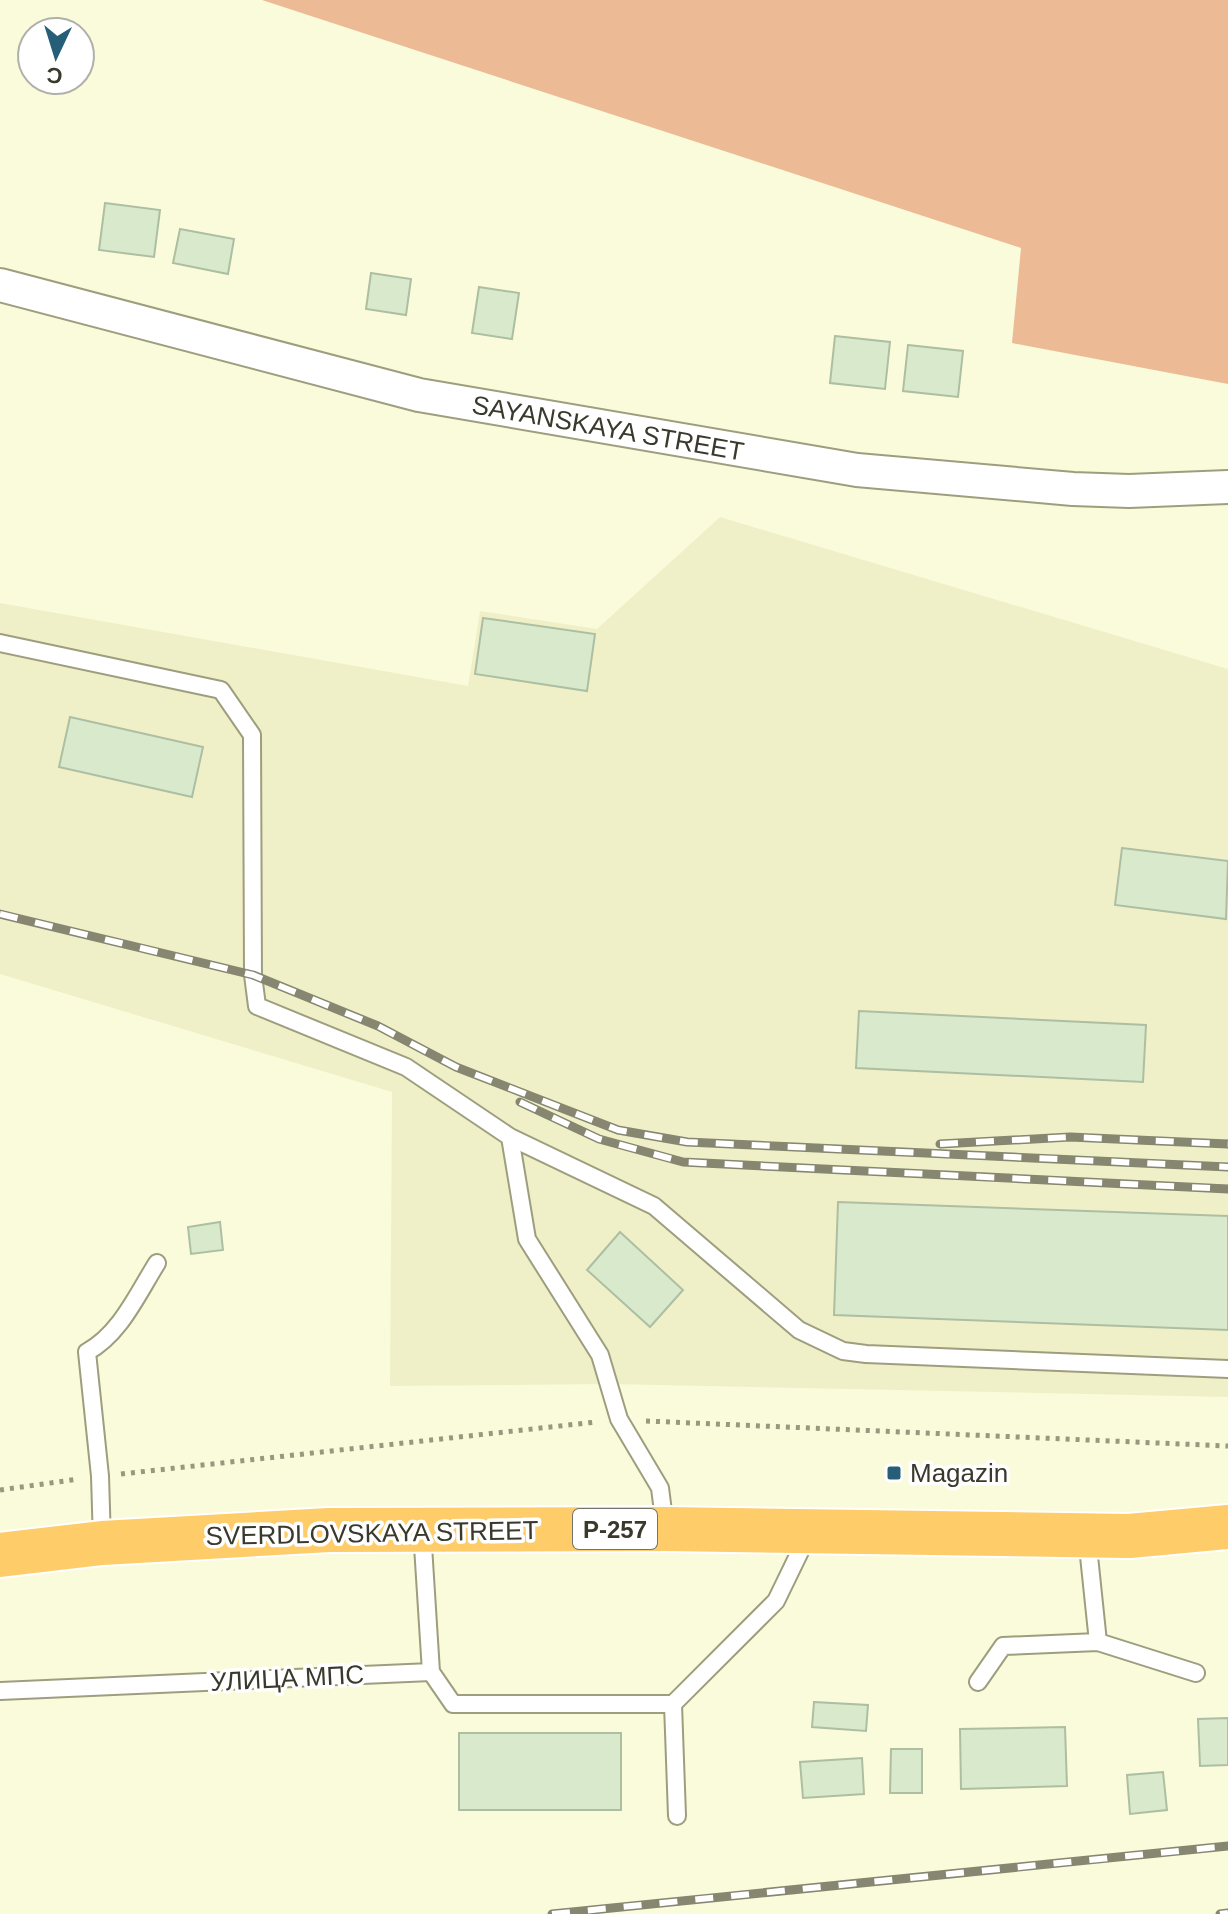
<svg xmlns="http://www.w3.org/2000/svg" width="1228" height="1914" font-family="Arial,sans-serif">
<rect width="100%" height="100%" fill="#fafbda"/>
<path fill="#f0f0c8" d="M720,517L1228,669V1397L609,1384L390,1386L392,1092L0,974V603L468,686L480,611L597,629Z"/>
<path fill="#ecba95" d="M262,0H1228V384L1012,343L1021,248Z"/>
<path fill="#d8e9cc" stroke="#aebea2" stroke-width="2" d="M105,203L160,210L154,257L99,250Z
M180,229L234,239L228,274L173,263Z
M371,273L411,279L406,315L366,309Z
M479,287L519,293L512,339L472,333Z
M835,336L890,342L885,389L830,383Z
M908,345L963,351L958,397L903,391Z
M483,618L595,634L587,691L475,674Z
M70,717L203,747L192,797L59,767Z
M1122,848L1228,861L1226,919L1115,905Z
M859,1011L1146,1025L1143,1082L856,1068Z
M838,1202L1228,1216V1330L834,1315Z
M220,1222L223,1250L191,1254L188,1227Z
M620,1232L683,1290L650,1327L587,1270Z
M814,1702L868,1705L866,1731L812,1727Z
M1228,1718V1765L1200,1766L1198,1719Z
M1065,1727L1067,1786L961,1789L960,1729Z
M459,1733H621V1810H459Z
M891,1749H922V1793H890Z
M862,1758L864,1794L803,1798L800,1762Z
M1163,1772L1167,1810L1130,1814L1127,1775Z"/>
<g fill="none" stroke-linecap="round" stroke-linejoin="round">
<g stroke="#9e9e7f" stroke-width="20">
<path id="lane" d="M0,643L221,690L252,735L253,975L257,1006L406,1067L510,1137L654,1206L799,1330L843,1351L866,1354L1228,1369
M510,1137L527,1239L600,1355L619,1419L660,1488L665,1527
M1087,1537L1098,1642L1196,1673
M102,1541L100,1476L87,1352C120,1334 137,1295 157,1263
M431,1672L453,1704H673
M978,1682L1003,1646L1098,1642
M0,1691L431,1672L422,1530
M677,1816L673,1704L776,1601L809,1533"/>
</g>
<g stroke="#9e9e7f" stroke-width="36">
<path id="street" d="M0,285L419,395L857,470L1073,489L1129,491L1228,487"/>
</g>
<g stroke="#fff" stroke-width="48">
<path id="highway" d="M0,1555L102,1543L329,1530L665,1529L1129,1536L1228,1527"/>
</g>
<path stroke="#989881" stroke-width="5" stroke-dasharray="4 6" stroke-linecap="butt" d="M646,1421L1228,1446
M121,1474L596,1422
M0,1490L79,1479"/>
<use href="#lane" stroke="#fff" stroke-width="16"/>
<use href="#street" stroke="#fff" stroke-width="32"/>
<use href="#highway" stroke="#fecc69" stroke-width="44"/>
<g stroke="#868671" stroke-width="9">
<path id="rail" d="M0,914L253,975L378,1026L456,1067L618,1130L687,1142L1228,1167
M520,1102L599,1139L683,1162L1228,1189
M940,1144L1070,1137L1228,1144
M552,1914L1228,1846
M1220,1914L1228,1913"/>
</g>
<use href="#rail" stroke="#fff" stroke-width="6" stroke-dasharray="18" stroke-linecap="butt"/>
</g>
<rect fill="#265e78" stroke="#fff" stroke-width="3" x="886" y="1465" width="16" height="16" rx="4"/>
<g text-anchor="middle" dominant-baseline="central" stroke-width="7" stroke-linejoin="round" paint-order="stroke">
<rect fill="#fff" stroke="#74746b" stroke-width="2" x="573" y="1509" width="84" height="40" rx="6"/>
<g font-size="24" font-weight="bold" fill="#39392c">
<text x="615" y="1529">Р-257</text>
</g>
<g font-size="26" fill="#39392c" stroke="#fff">
<text transform="translate(608 428) rotate(10)">SAYANSKAYA STREET</text>
<text transform="translate(372 1533) rotate(-1)">SVERDLOVSKAYA STREET</text>
<text transform="translate(287 1678) rotate(-3)">УЛИЦА МПС</text>
</g>
<g font-size="26" fill="#39392c" stroke="#fff" text-anchor="start">
<text x="910" y="1473">Magazin</text>
</g>
</g>
<g transform="translate(56 56) rotate(184)"><circle r="38" fill="#ffffff" stroke="#b0b0ab" stroke-width="2"/>
<path d="M0-6L14 30L0 20L-14 30Z" fill="#265e78"/>
<text y="-12" font-size="22" font-weight="bold" text-anchor="middle" fill="#39392c">С</text>
</g>
</svg>
